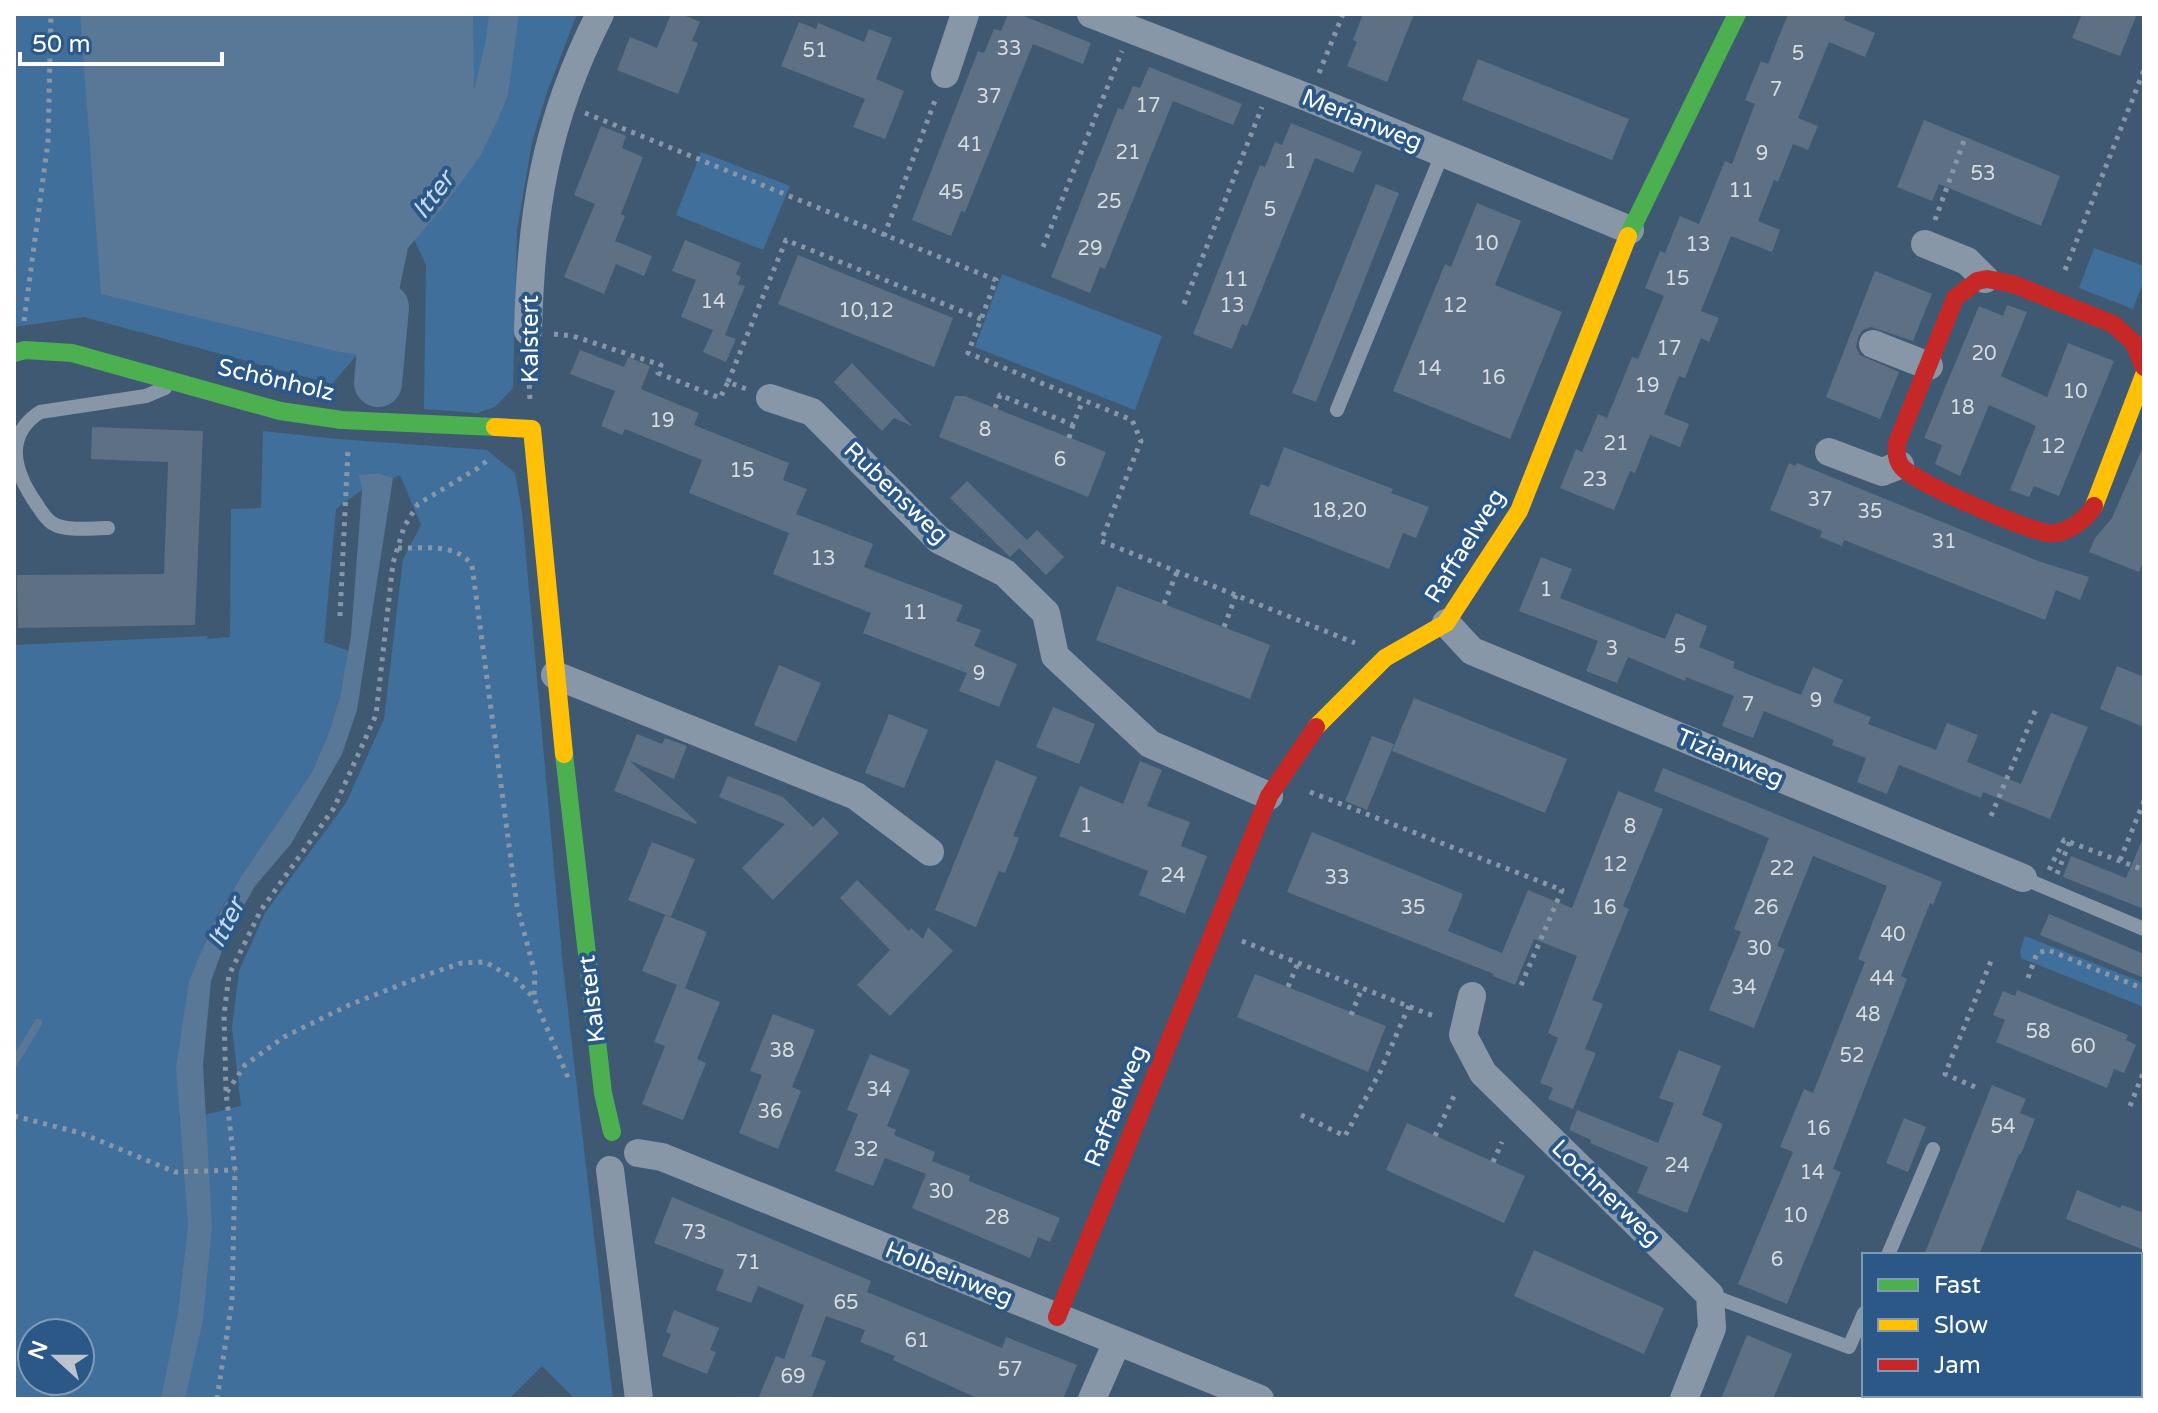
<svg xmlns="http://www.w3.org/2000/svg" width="2158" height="1413" font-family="'Varela Round',sans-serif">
<rect width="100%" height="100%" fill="#405972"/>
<path fill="#406f9c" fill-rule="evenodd" d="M14,14H577L547,92L532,142L517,230L513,388L495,407L477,413L424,409L426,265L400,209L372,356L355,357L332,384L84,317L14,327Z
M701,152L790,186L763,250L676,215Z
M2094,248L2144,266V280L2133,309L2079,288Z
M1002,274L1162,336L1135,410L975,347Z
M263,431L338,439L487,450L515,473L522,512L563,967L613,1399H575L542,1366L509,1399H14V645L208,636L207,639L230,637L231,509L261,508ZM379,473L393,478L400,475L421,525L403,559L384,719L346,803L265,913L239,971L232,1027L241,1106L179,1121L203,947L218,914L242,875L312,772L328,735L340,697L349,651L324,642L336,509L362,490L360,475ZM32,1333H80V1381H32Z
M2025,936L2144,983V1007L2021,958L2020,951Z"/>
<path fill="#597796" d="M80,14H473L474,90L485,45L489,14H519L508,95L498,119L481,155L443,207L408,248L392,324L388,361L392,372H371V356L339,352L101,294Z
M379,473L393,478L357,710L342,754L291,844L255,886L229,932L211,981L203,1065L212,1226L203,1320L185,1399H161L178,1313L188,1225L176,1068L189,981L213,924L242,875L312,772L328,735L340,697L351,636L362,490L359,475Z"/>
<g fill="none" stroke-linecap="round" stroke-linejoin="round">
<path stroke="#597796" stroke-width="8" d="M14,1063L38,1023"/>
<path stroke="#597796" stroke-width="48" d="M378,383L385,307"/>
</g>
<path fill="#5d7084" d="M671,14H681L700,22L692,41L698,43L678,94L617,70L630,37L657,48Z
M1008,14H1019L1091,43L1083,64L1033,44L965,212L961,211L951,236L912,220L978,51L984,53L994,29L1001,31Z
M1363,14H1414L1387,82L1347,66L1357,42L1353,40Z
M1788,14H1846L1844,20L1875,33L1865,57L1829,42L1798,118L1818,126L1808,150L1793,144L1778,182L1774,180L1758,221L1780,230L1772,252L1731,236L1701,311L1719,318L1709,342L1701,338L1685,378L1679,376L1664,414L1689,424L1680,447L1650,435L1635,473L1630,471L1614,510L1560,488L1576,449L1582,452L1598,414L1607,418L1632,357L1638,359L1664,296L1645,288L1660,251L1665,253L1680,216L1699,224L1725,161L1732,164L1755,104L1745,100L1761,61L1768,64Z
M2082,14H2137L2120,56L2072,38Z
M799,22L816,29L818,23L864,42L869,29L892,38L876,79L904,91L885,139L853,127L865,99L781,66Z
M1478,59L1629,119L1612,160L1462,100Z
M1149,67L1242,104L1233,125L1173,101L1105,269L1100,267L1090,293L1051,277L1118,108L1123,110L1133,86L1140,88Z
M1924,120L2060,176L2041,226L1939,184L1932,201L1897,187Z
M1291,123L1362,152L1353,173L1315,158L1247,326L1242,324L1232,349L1193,334L1260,165L1265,167L1275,142L1282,145Z
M601,126L626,136L622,148L643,157L621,214L625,216L615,241L652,256L644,276L616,264L604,294L564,277L595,204L574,195Z
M1376,184L1399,193L1316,402L1292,393Z
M1477,203L1521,221L1495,285L1562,312L1510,439L1393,391L1445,264L1451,267Z
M685,240L741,263L736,274L741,277L738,284L745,286L725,335L736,339L726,362L703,352L713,330L681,317L696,280L672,271Z
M798,255L953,318L934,367L778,304Z
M1875,271L1932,294L1913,341L1871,327L1863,330L1858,337L1856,347L1860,355L1899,372L1880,419L1826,397Z
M2007,305L2027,312L2001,376L2047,397L2068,343L2114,361L2059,496L2034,486L2029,497L2010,490L2036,426L1989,405L1960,476L1935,464L1942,445L1924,438L1979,306L2003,316Z
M580,350L624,367L628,357L650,366L641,389L699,413L694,425L789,463L783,480L807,489L796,514L873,544L864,567L963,605L956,621L981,630L974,646L1017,664L999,707L959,691L967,673L863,633L871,613L773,574L789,533L689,493L702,460L625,429L622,435L601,426L615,391L570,374Z
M852,363L900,413L912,426L894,418L882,431L834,382Z
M955,396H964L1106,452L1088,497L939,437Z
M92,427L203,431L195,625L18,628L17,575L164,574L168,462L91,459Z
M2144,445V560L2139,572L2089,552L2095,538L2112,518Z
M1284,447L1393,489L1391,493L1429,507L1416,538L1403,533L1389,569L1249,514L1261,484L1269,487Z
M1789,463L1795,466L1797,463L2038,561L2089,577L2080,600L2056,590L2045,620L1844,540L1842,546L1820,537L1822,531L1770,510Z
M967,481L1027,540L1010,557L950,498Z
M1037,530L1064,557L1046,575L1019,548Z
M1541,557L1572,569L1560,598L1665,639L1676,613L1707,626L1699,647L1735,662L1733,668L1801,695L1813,667L1843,680L1833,702L1871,717L1868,724L1936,750L1947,723L1978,735L1967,762L2021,784L2051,713L2088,727L2050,819L1983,792L1981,798L1899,765L1887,794L1857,782L1866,758L1832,745L1834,740L1764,711L1753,738L1722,726L1734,696L1686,677L1685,681L1628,657L1617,683L1586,671L1598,641L1519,611Z
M1117,586L1270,645L1250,699L1096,640Z
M779,665L821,683L796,742L754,725Z
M2117,666L2144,677V727L2100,709Z
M1414,698L1567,759L1545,813L1392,751Z
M1053,707L1095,724L1079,764L1036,747Z
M889,714L928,730L904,788L865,773Z
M637,734L662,744L665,738L687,746L674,779L630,761L697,822L696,824L614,791Z
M1372,736L1394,744L1367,810L1345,801Z
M996,760L1037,777L1013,836L1019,838L1005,873L999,871L976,927L935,910Z
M1140,761L1162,770L1147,806L1190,822L1181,846L1207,856L1185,914L1139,895L1148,871L1059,836L1080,786L1123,804Z
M1663,768L1942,882L1933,905L1930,903L1901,976L1907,979L1833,1169L1841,1172L1787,1304L1738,1284L1793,1152L1780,1147L1804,1089L1813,1093L1865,962L1858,959L1887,886L1813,856L1777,946L1785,949L1754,1028L1709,1010L1741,932L1734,929L1769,838L1654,791Z
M728,776L783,797L813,827L823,817L839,833L773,900L742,868L785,824L719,797Z
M1618,791L1663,809L1623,906L1629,909L1592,1000L1603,1004L1585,1049L1596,1053L1573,1109L1548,1099L1553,1088L1540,1083L1558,1038L1548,1033L1577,956L1534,939L1515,985L1493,976L1494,974L1287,892L1312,832L1463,894L1448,931L1502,953L1528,890L1572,908Z
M2144,836V909L2063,877L2071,856L2126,878Z
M652,842L695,859L671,917L628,900Z
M857,880L909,931L911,928L923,939L928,927L953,951L890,1016L857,985L890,950L840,898Z
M2049,914L2144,954V978L2040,935Z
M665,915L707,932L685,988L642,971Z
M1255,974L1386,1026L1368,1072L1237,1017Z
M677,985L720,1002L697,1059L706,1063L683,1120L642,1104L665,1046L654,1042Z
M2017,990L2128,1035L2126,1040L2136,1045L2124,1073L2114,1069L2107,1088L1996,1042L2005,1020L1993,1015L2003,991L2015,996Z
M773,1014L815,1030L792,1087L801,1091L778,1149L739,1133L762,1075L750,1071Z
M1679,1050L1721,1066L1702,1115L1723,1124L1687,1213L1637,1193L1648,1167L1590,1143L1591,1140L1569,1130L1577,1110L1658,1143L1674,1103L1659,1098Z
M870,1054L910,1070L887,1126L896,1130L894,1135L935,1152L932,1161L970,1176L969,1181L1060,1218L1050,1242L1038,1237L1030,1258L912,1208L926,1174L885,1158L873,1186L835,1171L858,1114L847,1110Z
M1992,1085L2026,1099L2020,1113L2035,1119L2021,1154H2019L1979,1255H1924Z
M1904,1118L1926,1127L1908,1172L1886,1163Z
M1407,1123L1525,1176L1504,1223L1386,1170Z
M2077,1190L2120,1208L2122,1205L2144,1213V1250L2066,1219Z
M672,1197L871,1281L867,1292L1002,1348L1006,1337L1077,1365L1063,1399H979L893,1360L895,1356L860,1342L865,1330L826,1316L811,1356L826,1361L811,1399H758L776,1356L784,1359L804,1305L758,1286L751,1303L716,1290L724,1270L654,1243Z
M1534,1250L1664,1308L1644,1354L1514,1296Z
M674,1310L719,1328L710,1350L716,1352L707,1374L662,1356L671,1334L666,1332Z
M1747,1335L1792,1354L1773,1399H1721Z"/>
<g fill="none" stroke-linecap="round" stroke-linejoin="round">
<path stroke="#8797a8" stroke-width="5" stroke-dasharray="4 6" stroke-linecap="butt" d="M1319,73L1343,14
M585,113L996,280L968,353L1132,420L1141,441L1101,541L1355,643
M1935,220L1965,138
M884,236L936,98
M1043,247L1122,51
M2065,270L2144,70
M1184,304L1262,107
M24,321L48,142L51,14
M554,334L573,336L661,365L658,373L720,398L728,382L749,390
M528,355L530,401
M728,382L786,240L981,319
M995,408L1000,395L1073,425L1083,400
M1069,438L1073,425
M398,548C424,549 455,542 472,565L517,906L535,973L534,998
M1164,604L1177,572
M340,616L348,450
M1224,627L1236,595
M1310,792L1562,890L1519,990
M1991,816L2036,709
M2120,860L2144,801
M2049,870L2064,840L2144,870
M2057,874L2070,841
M1242,941L1436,1017
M2028,978L2037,953L2048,950L2144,989
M1288,987L1298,963
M1351,1015L1362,988
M1975,1087L1945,1074L1991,961
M227,1092L245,1065L284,1037L349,1005L423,976L461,963L485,962L515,979L534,998L570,1082
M2130,1106L2144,1071
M1301,1115L1345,1136L1380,1072L1409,1006
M14,1116L81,1133L175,1172L235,1170
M1435,1136L1454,1096
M1493,1162L1502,1142
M217,1399L232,1301L235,1170L226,1092L224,1015L229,975L261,910L334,808L376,715L393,563L404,527L418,504L478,468L488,460"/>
<path stroke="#8797a8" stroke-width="14" d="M1337,410L1443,152
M108,528C91,528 66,532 52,523C44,518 39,507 33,499C13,468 5,435 40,412L146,396L165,388
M2023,878L2144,929
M1888,1255L1933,1149
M1710,1295L1849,1347L1864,1313"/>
<path stroke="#8797a8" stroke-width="28" d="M1091,14L1309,98L1630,230
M945,74L965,14
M1925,244L1967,261L1985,279
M528,331C531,212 545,122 600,14
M1873,344L1929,366
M770,398L812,412L939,540L1005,573L1046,613L1055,656L1150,744L1269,796
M1829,452L1882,472L1900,465
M1446,623L1472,651L2023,878
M555,675L856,796L930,852
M1472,996L1463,1035L1483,1073L1710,1295L1712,1328L1684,1399
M638,1153L662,1157L1260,1399
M610,1170L639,1399
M1092,1399L1117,1342"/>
<path stroke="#4caf50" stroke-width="18" d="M1628,236L1737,14
M14,353L25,350L72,353L280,411L342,420L495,427
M564,754L603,1093L612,1132"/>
<path stroke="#ffc107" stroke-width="18" d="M495,427L532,429L564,754
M2094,506L2144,375
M1316,727L1385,658L1446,623L1519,511L1628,236"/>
<path stroke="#c62828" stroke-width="18" d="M2094,506C2086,520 2065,535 2048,533C2026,530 1915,483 1902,467C1896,460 1896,451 1897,443L1955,298L1977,281L1987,279L2013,284L2113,324L2133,342L2144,367
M1057,1317L1269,796L1316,727"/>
</g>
<g text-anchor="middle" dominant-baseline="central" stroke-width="8" stroke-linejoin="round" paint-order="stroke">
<g font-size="20" fill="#d6dbe0">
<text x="1009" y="49">33</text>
<text x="815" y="51">51</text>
<text x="1798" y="54">5</text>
<text x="1776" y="90">7</text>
<text x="989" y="97">37</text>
<text x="1148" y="106">17</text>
<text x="970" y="145">41</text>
<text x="1128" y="153">21</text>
<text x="1762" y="154">9</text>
<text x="1290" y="162">1</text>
<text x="1983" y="174">53</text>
<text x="1741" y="191">11</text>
<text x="951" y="193">45</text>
<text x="1109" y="202">25</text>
<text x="1270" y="210">5</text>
<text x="1486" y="244">10</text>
<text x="1698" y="245">13</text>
<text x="1090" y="249">29</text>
<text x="1677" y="279">15</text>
<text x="1236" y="280">11</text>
<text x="713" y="302">14</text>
<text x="1232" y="306">13</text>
<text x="1455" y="306">12</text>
<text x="866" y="311">10,12</text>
<text x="1669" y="349">17</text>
<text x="1984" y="354">20</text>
<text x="1429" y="369">14</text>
<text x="1493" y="378">16</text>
<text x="1647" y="386">19</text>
<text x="2075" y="392">10</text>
<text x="1962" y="408">18</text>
<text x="662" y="421">19</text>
<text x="985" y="430">8</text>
<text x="1616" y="444">21</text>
<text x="2053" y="447">12</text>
<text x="1060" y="460">6</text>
<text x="742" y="471">15</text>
<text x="1595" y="480">23</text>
<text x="1820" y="500">37</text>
<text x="1339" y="511">18,20</text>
<text x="1870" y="512">35</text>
<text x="1944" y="542">31</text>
<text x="823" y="559">13</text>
<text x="1546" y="590">1</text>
<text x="915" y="613">11</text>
<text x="1680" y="647">5</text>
<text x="1612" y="649">3</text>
<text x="979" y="674">9</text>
<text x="1816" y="701">9</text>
<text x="1748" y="705">7</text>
<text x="1086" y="826">1</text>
<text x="1630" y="827">8</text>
<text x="1615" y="865">12</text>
<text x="1782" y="869">22</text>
<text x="1173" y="876">24</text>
<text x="1337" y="878">33</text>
<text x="1413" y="908">35</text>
<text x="1604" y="908">16</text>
<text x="1766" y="908">26</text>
<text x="1893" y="935">40</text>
<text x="1759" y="949">30</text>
<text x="1882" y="979">44</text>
<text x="1744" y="988">34</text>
<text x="1868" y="1015">48</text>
<text x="2038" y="1032">58</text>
<text x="2083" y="1047">60</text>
<text x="782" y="1051">38</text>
<text x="1852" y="1056">52</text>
<text x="879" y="1090">34</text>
<text x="770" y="1112">36</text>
<text x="2003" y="1127">54</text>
<text x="1818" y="1129">16</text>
<text x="866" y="1150">32</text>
<text x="1677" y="1166">24</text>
<text x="1812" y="1173">14</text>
<text x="941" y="1192">30</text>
<text x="1795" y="1216">10</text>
<text x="997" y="1218">28</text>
<text x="694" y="1233">73</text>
<text x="1777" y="1260">6</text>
<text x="748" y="1263">71</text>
<text x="846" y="1303">65</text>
<text x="917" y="1341">61</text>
<text x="1010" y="1370">57</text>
<text x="793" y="1377">69</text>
</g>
<g font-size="24" fill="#fff" stroke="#2b5887">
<text transform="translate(1362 120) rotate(22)">Merianweg</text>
<text transform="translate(530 339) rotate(-90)">Kalstert</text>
<text transform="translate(276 380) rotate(13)">Schönholz</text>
<text transform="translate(896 493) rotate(44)">Rubensweg</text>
<text transform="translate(1465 546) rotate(-58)">Raffaelweg</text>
<text transform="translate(1730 758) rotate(23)">Tizianweg</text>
<text transform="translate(592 999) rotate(-97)">Kalstert</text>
<text transform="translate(1116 1106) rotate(-68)">Raffaelweg</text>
<text transform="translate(1606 1193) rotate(44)">Lochnerweg</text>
<text transform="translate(949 1274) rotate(22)">Holbeinweg</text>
</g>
<g font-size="26" font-style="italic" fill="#c3d9ef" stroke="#2b5887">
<text transform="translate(433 195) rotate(-53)">Itter</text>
<text transform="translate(226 923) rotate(-63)">Itter</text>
</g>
</g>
<rect width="2158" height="1413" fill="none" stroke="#ffffff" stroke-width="32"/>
<rect x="1862" y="1253" width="280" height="144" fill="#2b5887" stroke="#809bb7" stroke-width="2"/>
<rect x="1878" y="1279" width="40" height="12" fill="#4caf50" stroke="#809bb7" stroke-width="2"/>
<text x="1934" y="1293" font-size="24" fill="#ffffff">Fast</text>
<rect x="1878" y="1319" width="40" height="12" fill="#ffc107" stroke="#809bb7" stroke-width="2"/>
<text x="1934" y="1333" font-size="24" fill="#ffffff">Slow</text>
<rect x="1878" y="1359" width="40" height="12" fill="#c62828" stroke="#809bb7" stroke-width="2"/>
<text x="1934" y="1373" font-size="24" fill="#ffffff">Jam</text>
<g transform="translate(56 1357) rotate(291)"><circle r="38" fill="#2b5887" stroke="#809bb7" stroke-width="2"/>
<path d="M0-6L14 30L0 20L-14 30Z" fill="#bcc5ce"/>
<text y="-12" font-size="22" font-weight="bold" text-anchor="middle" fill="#ffffff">N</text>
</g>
<path d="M20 52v12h202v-12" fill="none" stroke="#ffffff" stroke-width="4"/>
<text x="32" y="52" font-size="24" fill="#ffffff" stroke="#2b5887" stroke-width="6" paint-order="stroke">50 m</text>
</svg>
